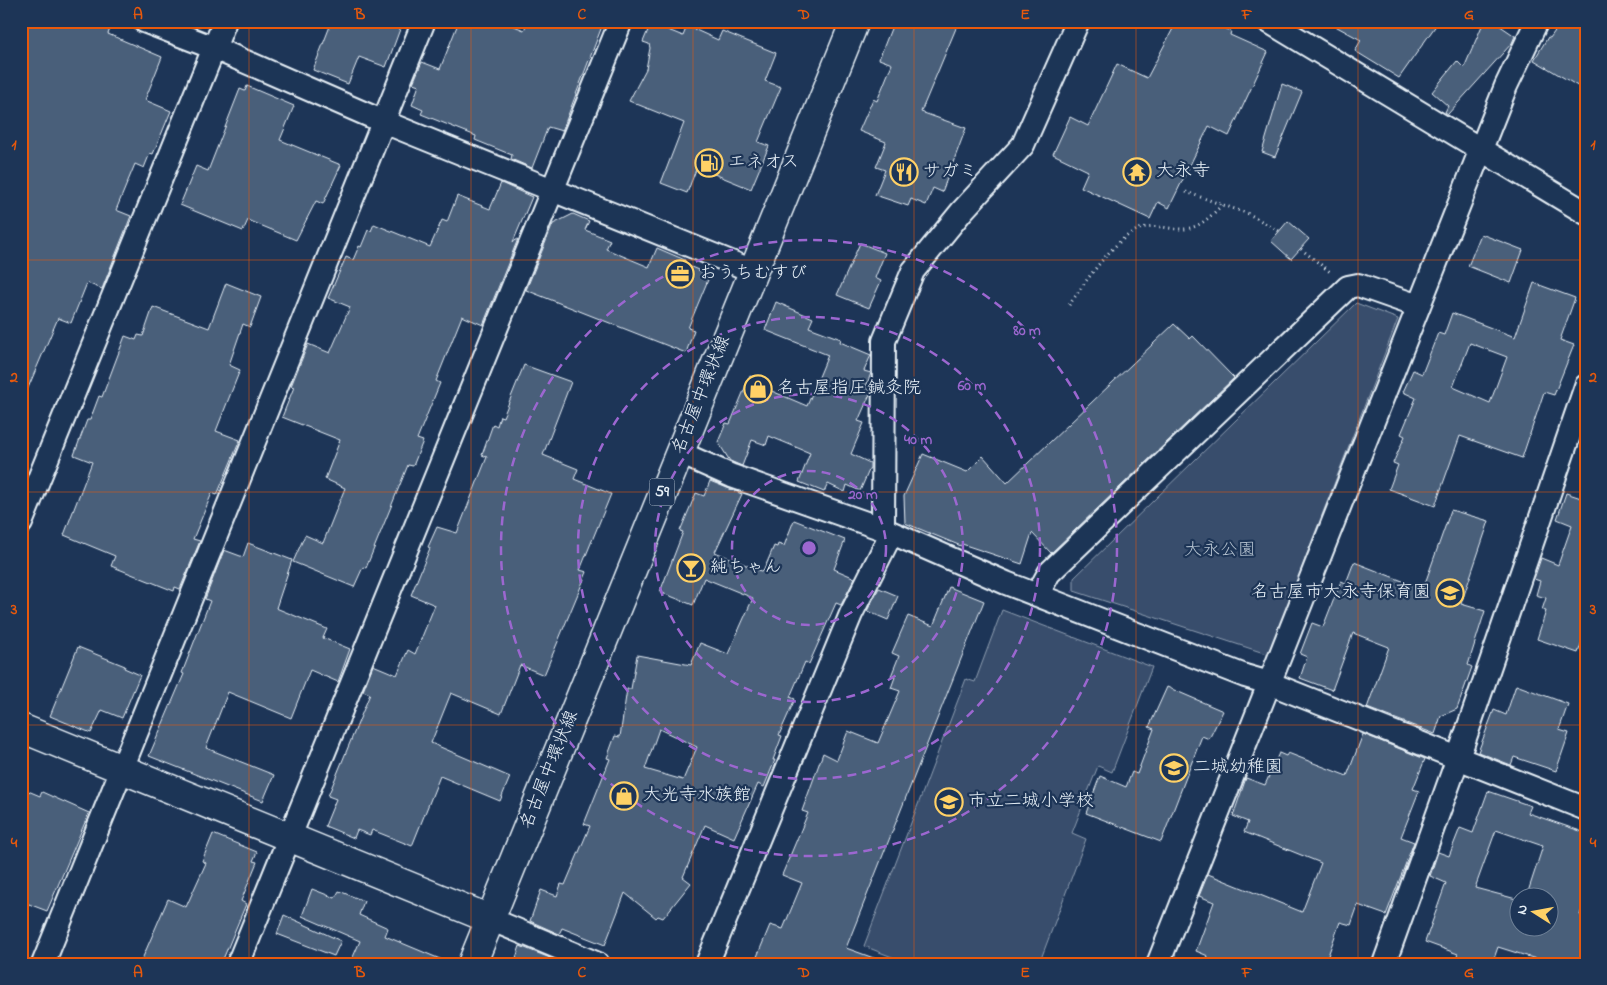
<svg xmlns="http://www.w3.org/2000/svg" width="1607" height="985" font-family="'Indie Flower','Klee One',sans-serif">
<rect width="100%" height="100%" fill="#1d3557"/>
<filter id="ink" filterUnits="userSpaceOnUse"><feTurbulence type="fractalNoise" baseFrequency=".02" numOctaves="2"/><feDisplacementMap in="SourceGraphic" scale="10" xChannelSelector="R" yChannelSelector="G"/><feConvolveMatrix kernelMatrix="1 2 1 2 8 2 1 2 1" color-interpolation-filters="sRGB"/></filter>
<g filter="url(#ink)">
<path fill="#374d6c" stroke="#909fb2" d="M1356,303L1398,319L1305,559L1286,615L1267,654L1074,591V578Z
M1002,610L1152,667L1112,772L1098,766L1072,833L1086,839L1039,964H910L864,946L966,679L975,682Z"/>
<path fill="#495e7a" stroke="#e8f1f8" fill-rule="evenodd" d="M21,21H113L108,34L162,57L145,100L171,111L153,154L150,153L144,168L135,164L116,210L131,216L102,289L87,283L71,323L58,318L22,402Z
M332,21H403L386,67L359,57L348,84L313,70Z
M459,21H502L524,30L528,21H604L562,131L548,127L532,168L511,159L512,155L475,140L476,136L421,114L423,110L412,105L419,85L413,83L422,62L440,69Z
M894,21H959L921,112L966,128L942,192L933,188L926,205L911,199L908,206L875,195L885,170L876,167L886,142L859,131L873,99L877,101L892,64L879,59Z
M1177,21H1209L1231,31L1230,35L1268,52L1229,136L1209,126L1169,208L1158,202L1150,219L1081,187L1088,171L1053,154L1070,117L1088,126L1117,64L1147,78Z
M1326,21H1439L1399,78L1355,51L1361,40Z
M1484,21H1493L1515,36L1512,43L1448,114L1445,112L1448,106L1432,92L1457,61L1464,68Z
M1562,21H1586V91L1534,60L1548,37L1550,38Z
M651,23L683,36L687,26L718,40L722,31L776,53L765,81L781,87L758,142L769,146L751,189L697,167L687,193L661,183L684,123L629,101L646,69L650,48L649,44L643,42Z
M1282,84L1302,92L1275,157L1262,152Z
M247,86L294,106L280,140L341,165L323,204L316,201L296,240L248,220L243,231L180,205L196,166L208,171L240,89L245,91Z
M501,183L532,197L513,242L518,239L483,325L462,316L436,381L440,383L417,439L423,441L413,466L408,465L366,568L363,567L354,587L293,562L305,535L323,543L345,488L325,479L340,440L282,417L294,387L291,386L308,344L330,353L350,307L328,298L346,257L353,260L359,246L361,247L368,230L371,231L374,224L430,247L442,220L447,222L457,196L490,209Z
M573,214L589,221L585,230L610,240L606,249L649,267L657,248L685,260L684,264L710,275L688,328L694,330L686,353L526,290L553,224Z
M1288,221L1309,239L1291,259L1271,241Z
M1481,234L1523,250L1511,283L1468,266Z
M860,243L885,253L875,278L881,281L869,308L837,295Z
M226,283L261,297L250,327L243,324L229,365L240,370L216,431L240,440L217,495L212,493L193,539L200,541L180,589L175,587L174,591L111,566L115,556L64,535L92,462L74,455L87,420H90L99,396L102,397L125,336L136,340L138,335L143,336L153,307L209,328Z
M1534,283L1575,298L1560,340L1574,345L1554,395L1544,392L1522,458L1460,436L1435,506L1389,489L1398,465L1393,463L1405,436L1401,434L1416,398L1403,392L1413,370L1422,374L1438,333L1444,335L1452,313L1515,337ZM1470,343L1507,357L1490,403L1453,387Z
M776,302L813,318L809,327L841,339L840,342L871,355L864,371L871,373L866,387L871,392L858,421L864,423L851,454L870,463V468L860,491L847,485L845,492L828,484L824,492L799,482L810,453L769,436L766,445L752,440L742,466L730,461L718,442L726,423L730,424L750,376L769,384L767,389L807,406L828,355L765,330Z
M1174,324L1190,339L1193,336L1234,378L1051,553L1032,533L1022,564L962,544L961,546L905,523L904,496L923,454L967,472L983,456L1007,483Z
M524,365L571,382L543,455L578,469L574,479L611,494L580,570L587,572L544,675L520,665L501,714L451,693L431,743L510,777L500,801L440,776L412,846L372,830L370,835L357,830L354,838L325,826L336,799L328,796L370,694L363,691L373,665L397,675L408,650L415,654L435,605L411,595L430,548L428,547L437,527L457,533L487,457L482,455L493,424L497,426L500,416L503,417Z
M710,481L742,494L715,552L763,572L774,546L777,547L778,544L784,546L794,520L845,540L834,569L855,578L841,605L836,603L809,664L805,662L790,697L795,699L779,735L782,736L773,760H775L764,787L758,784L734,838L705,825L683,877L691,883L663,918L658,916L656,918L625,893L605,945L562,928L559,934L530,921L541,890L557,896L561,884L565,885L590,826L584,824L610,759L607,758L615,736L620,737L627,689H631L637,655L691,665L700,643L728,654L753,598L704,578L693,605L660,592L683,532L680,531L696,493L704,496ZM659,729L697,747L683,780L645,769Z
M1566,493L1581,498L1582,494L1586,495V630L1578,653L1537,639L1546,611L1542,610L1546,598L1536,595L1540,581L1534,579L1541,558L1558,565L1572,525L1557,519Z
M1451,510L1489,521L1461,604L1485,611L1468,665L1472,667L1457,709L1441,716L1435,734L1367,708L1389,647L1353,633L1332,690L1300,678L1307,657L1300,654L1312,623L1323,627L1341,581L1346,583L1354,562L1423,589Z
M248,543L292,560L276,608L327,629L323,638L350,649L338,682L310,670L291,718L228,692L206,748L274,775L263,801L149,756L184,674L182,673L210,601L205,599L224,550L243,557Z
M949,587L984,601L846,948L882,961L881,964H754L770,925L783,929L802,883L782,875L808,813L802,811L823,753L837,760L848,731L878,743L900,691L891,688L895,677L891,676L899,656L892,653L908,616L933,626Z
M879,588L898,596L888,620L867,611Z
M78,647L125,666L124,668L140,675L122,718L102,710L91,733L50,716Z
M1516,685L1568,704L1559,730L1569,733L1556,771L1514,757L1511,765L1478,752L1494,710L1506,715Z
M1167,687L1223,711L1209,739L1202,736L1161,842L1086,813L1100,776L1126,787L1132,772L1137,774L1154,729L1149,727Z
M1363,734L1425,759L1413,789L1419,791L1401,837L1414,842L1386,915L1358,905L1351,925L1340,922L1325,964H1205L1208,956L1196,951L1214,902L1199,896L1208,874L1302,912L1321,863L1244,832L1248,822L1233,816L1246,778L1265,785L1279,753L1286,756L1288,753L1347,776Z
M21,788L40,796L42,792L89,813L47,911L21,901Z
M1488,791L1531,806L1528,813L1586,833V897L1580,915L1586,917V962L1573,958L1570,964H1552L1498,947L1492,964H1454L1458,954L1425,942L1446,883L1430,876L1438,852L1449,856L1460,828L1473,833ZM1496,830L1543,846L1526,898H1550V928H1520V900L1475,888Z
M213,834L257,852L253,861L257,862L241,901L246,904L221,964H140L168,899L186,907L206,863L202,861Z
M312,889L335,898L339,891L364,901L359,915L388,928L385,936L452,964H350L360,941L302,916Z
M284,915L341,941L334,956L277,934Z
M520,946L550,958L547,964H514Z"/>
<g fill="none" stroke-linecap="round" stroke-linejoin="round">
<g stroke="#e8f1f8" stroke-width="26">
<path id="minor" d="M144,21L214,48L384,122L753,271
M1268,21L1586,213
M678,452L732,476L883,529L1006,583L1245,676L1269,683L1586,809
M21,523L225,21
M883,529L884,341L913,271L962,211L1023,145L1078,21
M1037,595L1049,573L1348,287L1358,285L1418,306
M490,919L598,964
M43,964L424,21
M238,964L621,21
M707,964L851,614L891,534
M1158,964L1506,86L1537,21
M1384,964L1458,758L1586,386"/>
</g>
<g stroke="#e8f1f8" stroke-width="31">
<path id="tertiary" d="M21,728L490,919"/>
</g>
<g stroke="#e8f1f8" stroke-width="31">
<path id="primary" d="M472,964L855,21"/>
</g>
<path stroke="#e8f1f8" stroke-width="3" stroke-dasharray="1 4" stroke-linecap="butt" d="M1186,192L1249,214L1279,231
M1301,249L1330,272
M1069,305C1086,282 1114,237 1142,228C1155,224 1168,229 1180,229C1198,230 1210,217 1222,205"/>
<use href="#minor" stroke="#1d3557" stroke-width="22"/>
<use href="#tertiary" stroke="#1d3557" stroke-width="28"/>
<use href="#primary" stroke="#1d3557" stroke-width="28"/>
</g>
</g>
<path fill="none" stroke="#e8590c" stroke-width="1" stroke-opacity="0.55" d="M249,21V964M471,21V964M693,21V964M914,21V964M1136,21V964M1358,21V964M21,260H1586M21,492H1586M21,725H1586"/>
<g fill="none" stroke="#9c67d0" stroke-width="2.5" stroke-dasharray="9 6">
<circle cx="809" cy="548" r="77"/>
<circle cx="809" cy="548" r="154"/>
<circle cx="809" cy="548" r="231"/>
<circle cx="809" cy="548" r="308"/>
</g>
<defs>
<g id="fuel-ring" transform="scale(1.4375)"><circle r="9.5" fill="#1d3557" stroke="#ffd166" stroke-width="1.5"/><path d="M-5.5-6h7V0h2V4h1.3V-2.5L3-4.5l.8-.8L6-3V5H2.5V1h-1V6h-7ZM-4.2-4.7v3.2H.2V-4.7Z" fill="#ffd166"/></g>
<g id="restaurant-ring" transform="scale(1.4375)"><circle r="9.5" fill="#1d3557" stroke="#ffd166" stroke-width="1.5"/><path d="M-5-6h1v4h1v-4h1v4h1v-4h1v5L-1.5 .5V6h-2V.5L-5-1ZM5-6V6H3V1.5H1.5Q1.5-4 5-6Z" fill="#ffd166"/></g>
<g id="temple-ring" transform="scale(1.4375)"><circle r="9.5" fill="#1d3557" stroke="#ffd166" stroke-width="1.5"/><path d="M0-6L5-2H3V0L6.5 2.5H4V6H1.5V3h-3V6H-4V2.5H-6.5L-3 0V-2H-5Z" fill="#ffd166"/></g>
<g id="office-ring" transform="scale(1.4375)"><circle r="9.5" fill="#1d3557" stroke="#ffd166" stroke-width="1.5"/><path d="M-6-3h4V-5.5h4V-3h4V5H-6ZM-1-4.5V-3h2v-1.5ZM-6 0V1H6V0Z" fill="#ffd166"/></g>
<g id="shop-ring" transform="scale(1.4375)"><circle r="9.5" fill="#1d3557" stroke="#ffd166" stroke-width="1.5"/><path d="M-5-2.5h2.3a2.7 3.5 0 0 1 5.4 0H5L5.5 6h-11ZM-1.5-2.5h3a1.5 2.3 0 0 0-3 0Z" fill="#ffd166"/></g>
<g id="bar-ring" transform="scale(1.4375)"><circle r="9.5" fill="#1d3557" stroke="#ffd166" stroke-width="1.5"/><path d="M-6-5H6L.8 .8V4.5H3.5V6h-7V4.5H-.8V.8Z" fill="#ffd166"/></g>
<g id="school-ring" transform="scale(1.4375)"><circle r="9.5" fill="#1d3557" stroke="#ffd166" stroke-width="1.5"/><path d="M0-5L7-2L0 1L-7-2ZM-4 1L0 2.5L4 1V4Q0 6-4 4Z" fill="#ffd166"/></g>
</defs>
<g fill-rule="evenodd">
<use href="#fuel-ring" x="709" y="163"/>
<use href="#restaurant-ring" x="904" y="172"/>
<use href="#temple-ring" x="1137" y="172"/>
<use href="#office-ring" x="680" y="274"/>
<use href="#shop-ring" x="758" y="389"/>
<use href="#bar-ring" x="691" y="568"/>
<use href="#school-ring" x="1450" y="593"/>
<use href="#school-ring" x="1174" y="768"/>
<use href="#shop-ring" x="624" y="796"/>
<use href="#school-ring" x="949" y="802"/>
</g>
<g text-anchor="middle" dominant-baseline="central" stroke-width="4.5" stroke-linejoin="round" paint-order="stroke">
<rect fill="#1d3557" stroke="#abb9c8" stroke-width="1" x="649.5" y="478.5" width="25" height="27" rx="4"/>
<g font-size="16" font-weight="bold" fill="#e8f1f8">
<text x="662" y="492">59</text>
</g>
<g font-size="18" fill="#e8f1f8" stroke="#1d3557" text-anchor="start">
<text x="728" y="163">エネオス</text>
<text x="923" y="172">サガミ</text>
<text x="1156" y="172">大永寺</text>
<text x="699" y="274">おうちむすび</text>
<text x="777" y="389">名古屋指圧鍼灸院</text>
<text x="710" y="568">純ちゃん</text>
<text x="1431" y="593" text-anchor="end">名古屋市大永寺保育園</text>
<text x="1193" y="768">二城幼稚園</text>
<text x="643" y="796">大光寺水族館</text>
<text x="968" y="802">市立二城小学校</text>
</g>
<g font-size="18" fill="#e8f1f8" stroke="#1d3557">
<text transform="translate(702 395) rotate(-68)">名古屋中環状線</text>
<text transform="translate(550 770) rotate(-68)">名古屋中環状線</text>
</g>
<g font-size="18" fill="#b3c0ce" stroke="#1d3557">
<text x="1220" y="551">大永公園</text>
</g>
</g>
<circle cx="809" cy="548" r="8" fill="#9c67d0" stroke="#1d3557" stroke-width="2.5"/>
<g font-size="15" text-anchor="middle" font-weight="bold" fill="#9c67d0" stroke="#1d3557" stroke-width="4.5" stroke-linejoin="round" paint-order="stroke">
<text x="1027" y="335">80 m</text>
<text x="972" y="390">60 m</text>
<text x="918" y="444">40 m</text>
<text x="863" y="499">20 m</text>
</g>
<rect width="1607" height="985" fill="none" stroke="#1d3557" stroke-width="55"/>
<g transform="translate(1534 912) rotate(281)"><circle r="24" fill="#1d3557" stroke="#6e8097"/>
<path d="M0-4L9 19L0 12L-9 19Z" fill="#ffd166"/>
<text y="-8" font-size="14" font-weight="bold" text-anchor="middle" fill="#e8f1f8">N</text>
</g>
<rect x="28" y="28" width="1552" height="930" fill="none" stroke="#e8590c" stroke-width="2"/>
<g font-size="16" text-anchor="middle" font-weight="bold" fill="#e8590c">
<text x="138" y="19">A</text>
<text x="360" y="19">B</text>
<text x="582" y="19">C</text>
<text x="804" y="19">D</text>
<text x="1025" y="19">E</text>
<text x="1247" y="19">F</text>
<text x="1469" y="19">G</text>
<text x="14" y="149">1</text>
<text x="1593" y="149">1</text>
<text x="14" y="382">2</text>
<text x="1593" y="382">2</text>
<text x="14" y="614">3</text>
<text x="1593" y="614">3</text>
<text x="14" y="847">4</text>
<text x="1593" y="847">4</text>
<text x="138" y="977">A</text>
<text x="360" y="977">B</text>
<text x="582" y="977">C</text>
<text x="804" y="977">D</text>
<text x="1025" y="977">E</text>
<text x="1247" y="977">F</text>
<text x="1469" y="977">G</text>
</g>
</svg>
